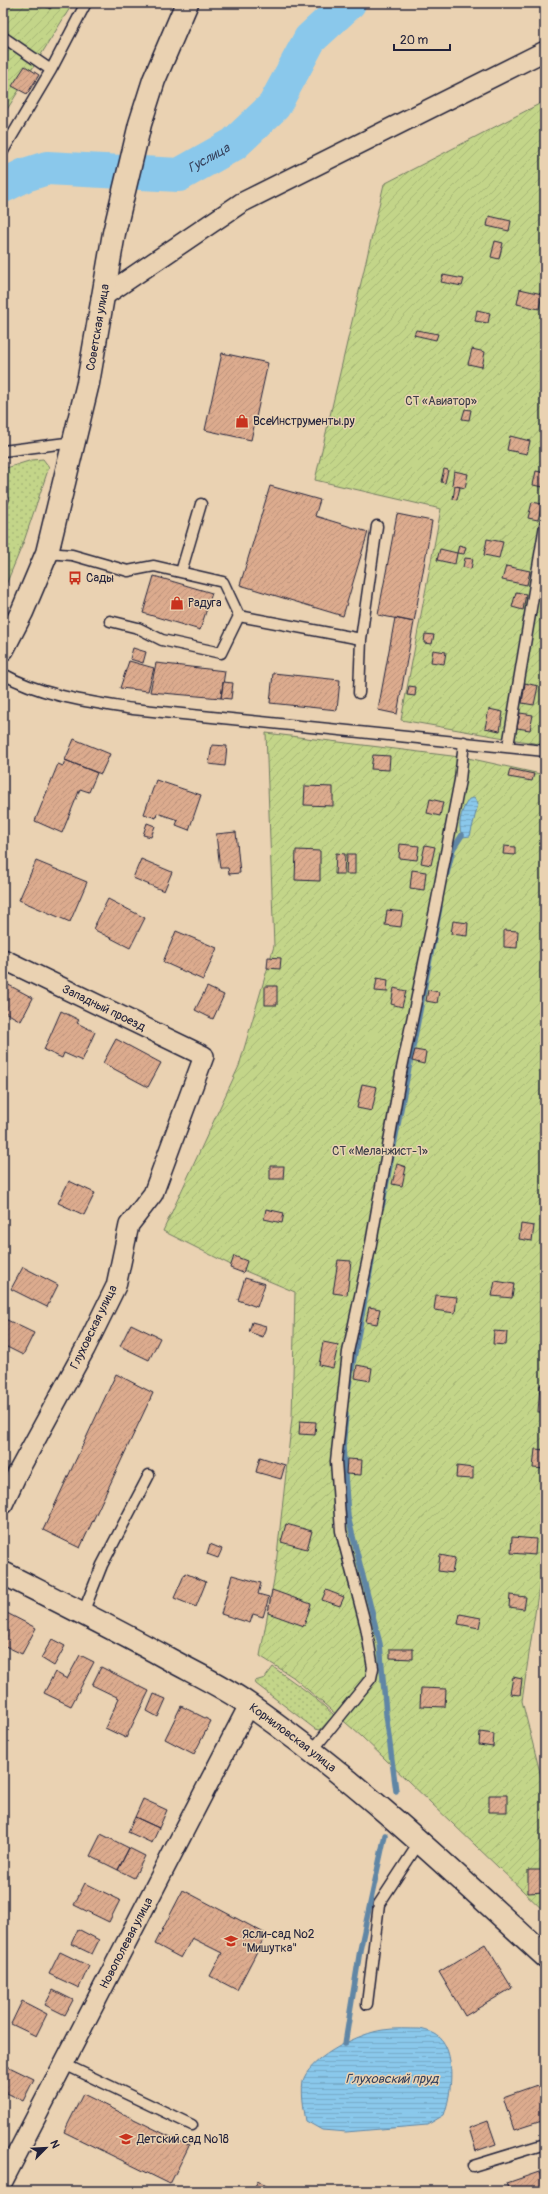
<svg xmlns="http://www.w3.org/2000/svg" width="548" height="2194" font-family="Pangolin,sans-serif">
<defs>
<pattern id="grass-dots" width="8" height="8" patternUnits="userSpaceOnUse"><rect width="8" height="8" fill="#c3d589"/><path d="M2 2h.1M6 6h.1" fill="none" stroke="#a7b777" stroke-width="1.8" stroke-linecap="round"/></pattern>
<pattern id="garden-furrows" width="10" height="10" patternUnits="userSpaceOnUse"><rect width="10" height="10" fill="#c3d589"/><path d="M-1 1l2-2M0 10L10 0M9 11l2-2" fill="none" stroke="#a7b777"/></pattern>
<pattern id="water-rules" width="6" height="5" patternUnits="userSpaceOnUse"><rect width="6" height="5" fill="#8ac8eb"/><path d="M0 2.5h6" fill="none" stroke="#77acca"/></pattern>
<pattern id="building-hatch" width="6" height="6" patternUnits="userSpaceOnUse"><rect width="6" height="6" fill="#dcab8e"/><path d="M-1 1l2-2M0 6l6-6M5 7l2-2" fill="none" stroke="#bc937b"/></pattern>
</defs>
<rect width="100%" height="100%" fill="#ead2b2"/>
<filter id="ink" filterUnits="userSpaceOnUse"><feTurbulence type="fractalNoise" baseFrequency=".025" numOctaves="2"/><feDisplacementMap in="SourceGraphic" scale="8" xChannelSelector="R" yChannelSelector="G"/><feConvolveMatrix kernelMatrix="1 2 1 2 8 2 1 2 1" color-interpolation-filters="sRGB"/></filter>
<g filter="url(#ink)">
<path fill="url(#grass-dots)" stroke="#727c62" d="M43,459L49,467L24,541L3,592V469L32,460Z
M273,1667L309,1693L334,1715L320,1730L315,1729L256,1684L255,1681L265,1678Z"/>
<path fill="url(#garden-furrows)" stroke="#727c62" d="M3,3H73L3,116Z
M545,101V745L401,720L441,509L315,480L384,184Z
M266,733L468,758L545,775V1546L522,1701L545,1792V1912L361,1736L293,1677L260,1656L275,1574L292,1418L295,1292L231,1265L163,1231L239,1066L274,946Z"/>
<path fill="url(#water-rules)" stroke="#6086a5" d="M474,798L478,804L470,836L463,837C456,826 462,808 469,799Z
M420,2029C428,2031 437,2033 442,2040C456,2058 451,2096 444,2115L427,2125L346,2132L322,2130L306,2121C304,2110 300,2088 304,2078C314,2055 361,2033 383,2030C395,2028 408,2029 420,2029Z"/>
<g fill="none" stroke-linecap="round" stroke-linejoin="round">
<path stroke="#6086a5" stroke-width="5.5" d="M446,877L453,849L462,835
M382,1207L440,907
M348,1390L372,1261
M346,1414L343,1447L348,1517L380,1644L386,1714L396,1791
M345,2044L360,1950L385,1835"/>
<path stroke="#8ac8eb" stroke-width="34" id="s1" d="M3,186L25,175L47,168L179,175L234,144L274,106L310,39L349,3"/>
</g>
<path fill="url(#building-hatch)" stroke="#22223b" d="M40,3H54L50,9Z
M25,66L39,75L27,94L12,86Z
M489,216L511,221L509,231L487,226Z
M495,241L503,243L499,259L491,257Z
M443,275L464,279L462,286L441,282Z
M520,289L542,294L539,309L517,304Z
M477,310L490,313L488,323L475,321Z
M416,330L438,334L436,340L414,335Z
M472,349L485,352L482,367L468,364Z
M222,353L268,363L251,440L205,430Z
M465,409L471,410L469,420L462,419Z
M510,436L530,441L527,454L507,450Z
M444,469L448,470L445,483L441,482Z
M454,471L468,474L465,488L452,485Z
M536,471L545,473L543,487L533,485Z
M270,486L320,500L315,516L368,532L343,616L240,585Z
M455,486L460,487L457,500L453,499Z
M3,495L10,499L3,513Z
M532,502L542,504L538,520L528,518Z
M397,514L432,521L414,622L378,615Z
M487,539L503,542L499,558L484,555Z
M459,545L466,547L464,554L457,553Z
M440,549L457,553L455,564L437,560Z
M465,558L473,559L471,569L463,567Z
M506,566L530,571L527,585L502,580Z
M154,576L212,593L200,630L143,613Z
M516,592L526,594L523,610L512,607Z
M395,618L414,622L397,714L378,710Z
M425,634L434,635L432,644L424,643Z
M133,648L146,652L143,663L130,659Z
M433,650L446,652L444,664L431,662Z
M129,661L154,668L148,691L120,688Z
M156,663L225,671L221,698L150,692Z
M273,673L340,680L337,710L270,703Z
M223,682L233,683L231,699L221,698Z
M525,683L538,686L534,705L522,703Z
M409,686L416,687L415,696L407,695Z
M489,709L503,712L500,731L485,728Z
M520,713L533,715L530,730L517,728Z
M74,739L110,754L101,774L65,760Z
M212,745L227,746L225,766L209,764Z
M373,755L390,756L389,770L371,769Z
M65,760L97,773L89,792L80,789L62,833L35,821L58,764L63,766Z
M510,769L534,774L532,781L508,777Z
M156,780L201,795L189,830L176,825L178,820L157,813L156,818L144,814Z
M305,786L333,787V806L304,805Z
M430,799L443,802L440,816L427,813Z
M147,823L155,826L151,837L143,835Z
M236,832L240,873L229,874L228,868H220L216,834Z
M400,844L419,846L417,860L399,858Z
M425,845L435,847L431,865L421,863Z
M504,846L515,847V855L503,854Z
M296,850L320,851V881L295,880Z
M336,853L345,854L344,874H335Z
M347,854H355V874H346Z
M141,859L172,872L164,891L133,878Z
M36,861L87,882L70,922L19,900Z
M412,870L426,872L424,890L410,888Z
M108,899L145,918L130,948L93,929Z
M387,910L403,912L401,927L385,925Z
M453,921L468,923L467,936L451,934Z
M504,930L518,931L517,948L504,947Z
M176,931L217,948L203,980L163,962Z
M268,957L281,958L280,969L267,968Z
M377,978L388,980L387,992L375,991Z
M3,982L33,998L21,1021L3,1011Z
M265,986H277V1005H265Z
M207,987L224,995L213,1019L195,1010Z
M394,988L406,991L402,1007L391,1004Z
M428,990L439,992L437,1003L426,1001Z
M61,1011L79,1020L77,1023L95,1032L82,1061L64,1053L62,1058L44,1050Z
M116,1039L161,1063L148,1087L103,1063Z
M415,1050L426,1052L424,1064L412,1061Z
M362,1084L377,1087L372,1111L357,1108Z
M397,1164L406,1167L402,1186L392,1184Z
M270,1166H284L283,1179H270Z
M69,1181L95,1193L84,1215L58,1203Z
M266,1209L284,1213L282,1223L264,1219Z
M521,1224L534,1226L532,1241L519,1239Z
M234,1256L247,1261L243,1273L230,1268Z
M338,1260L351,1261L347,1295L333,1293Z
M23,1267L58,1285L47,1307L11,1289Z
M245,1278L265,1284L257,1307L238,1300Z
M495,1281L514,1284L512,1298L492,1296Z
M436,1295L457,1297L455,1313L434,1310Z
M369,1307L380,1309L377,1324L366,1322Z
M3,1318L34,1333L23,1355L3,1345Z
M252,1322L266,1326L263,1337L249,1332Z
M131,1324L160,1338L149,1360L120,1346Z
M494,1331L507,1332L506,1345L493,1344Z
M323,1342L338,1345L333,1368L319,1365Z
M357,1365L372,1368L370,1381L355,1378Z
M116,1374L153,1393L80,1548L43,1530Z
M540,1385L545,1386V1412H538Z
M300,1421L316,1422L315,1435L299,1434Z
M535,1449L545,1450V1469L533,1468Z
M260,1457L285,1465L281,1479L256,1472Z
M347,1459L362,1460L361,1475L346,1474Z
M457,1466L473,1468V1479L456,1478Z
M286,1524L312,1531L307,1549L281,1542Z
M512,1537L536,1539L535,1555L511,1553Z
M210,1544L222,1549L218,1558L207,1554Z
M440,1555L455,1558L452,1573L438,1571Z
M185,1573L206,1582L196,1607L174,1598Z
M232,1575L261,1583L258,1594L269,1597L263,1617L253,1614L250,1623L221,1614Z
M272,1590L311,1604L304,1626L268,1613Z
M326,1590L344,1597L340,1606L322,1600Z
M510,1595L526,1597L524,1609L509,1607Z
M3,1611L36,1628L22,1654L3,1645Z
M460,1614L481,1618L479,1628L458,1624Z
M52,1639L65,1646L54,1666L41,1658Z
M390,1649H413V1659L390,1658Z
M80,1655L94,1662L71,1706L44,1693L55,1672L67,1679Z
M101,1667L149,1691L126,1738L105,1728L119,1698L92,1685Z
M513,1677L522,1679L520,1695L510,1694Z
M421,1688L446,1689L445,1707L420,1706Z
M154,1694L166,1699L158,1717L147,1711Z
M181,1706L211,1721L194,1754L165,1739Z
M480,1732L494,1734L493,1747L479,1745Z
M489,1795H507V1812H489Z
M143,1799L167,1810L159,1828L135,1817Z
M135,1817L159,1828L152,1843L128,1832Z
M101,1834L129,1848L118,1870L90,1856Z
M129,1848L145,1856L134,1878L118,1870Z
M528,1870H545V1892L528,1893Z
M85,1883L120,1900L109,1922L74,1905Z
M183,1890L266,1934L237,1990L210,1976L222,1953L192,1938L181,1958L155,1944Z
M78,1929L99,1940L92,1954L71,1944Z
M485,1944L512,1988L465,2016L439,1972Z
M60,1952L89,1966L79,1988L49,1974Z
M53,1990L73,2000L65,2015L45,2005Z
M22,2001L47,2014L36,2036L11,2024Z
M3,2064L34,2079L23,2101L3,2091Z
M537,2085L545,2108V2120L514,2130L503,2097Z
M83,2094L189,2146L170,2184L64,2132Z
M488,2121L496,2144L476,2151L469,2128Z
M539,2172L545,2191H510L507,2183Z
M258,2181L272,2191H252Z"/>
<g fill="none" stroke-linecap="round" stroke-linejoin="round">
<g stroke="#22223b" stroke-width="13">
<path id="lane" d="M3,37L51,70
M3,151L51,70L86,3
M3,451L74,442
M47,553L72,555L128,571L154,566L223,582L239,616L361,639L359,693
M181,572L201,504
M110,621L138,628L162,640L221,653L239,616
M361,639L377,526
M3,674C42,696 90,702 133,709L545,751
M508,746L545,525
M83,1613L102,1565L149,1475
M312,1751L371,1678L373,1668L366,1627L341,1531L336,1461L348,1352L370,1249L401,1073L435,910L460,780L464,742
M367,2004L379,1904L419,1843
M64,2064L192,2125
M473,2166L545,2144"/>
</g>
<g stroke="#22223b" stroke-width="22">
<g id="street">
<path d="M101,298L241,203L545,51"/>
<path id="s2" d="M3,959L204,1056L153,1194L129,1225L116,1286L85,1349L18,1472L3,1504"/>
<path id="s3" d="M3,2181L249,1705"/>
</g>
</g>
<g stroke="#22223b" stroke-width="25">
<g id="secondary">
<path id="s4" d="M3,649L22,612L47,553L88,383L114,233L140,124L154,80L187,3"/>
<path id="s5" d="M3,1573C58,1601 113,1628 167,1658C194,1673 223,1686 248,1704C353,1777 451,1870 545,1956"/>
</g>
</g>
<use href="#lane" stroke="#ead2b2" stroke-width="10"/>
<use href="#street" stroke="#ead2b2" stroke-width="19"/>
<use href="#secondary" stroke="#ead2b2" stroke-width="22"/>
</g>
</g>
<defs>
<g id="shop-bare" transform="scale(1.08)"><path d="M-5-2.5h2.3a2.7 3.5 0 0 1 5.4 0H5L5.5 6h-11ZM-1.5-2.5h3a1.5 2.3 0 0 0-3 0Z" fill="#c8321e" stroke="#ead2b2" stroke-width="2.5" paint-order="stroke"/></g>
<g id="bus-bare" transform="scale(1.08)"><path d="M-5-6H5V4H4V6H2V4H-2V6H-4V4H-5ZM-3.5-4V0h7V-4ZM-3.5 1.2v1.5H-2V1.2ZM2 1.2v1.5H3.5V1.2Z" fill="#c8321e" stroke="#ead2b2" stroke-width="2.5" paint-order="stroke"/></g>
<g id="school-bare" transform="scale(1.08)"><path d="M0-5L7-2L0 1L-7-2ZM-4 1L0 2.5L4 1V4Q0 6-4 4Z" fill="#c8321e" stroke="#ead2b2" stroke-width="2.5" paint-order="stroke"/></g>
</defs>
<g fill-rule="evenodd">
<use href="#shop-bare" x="242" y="421"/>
<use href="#bus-bare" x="75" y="578"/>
<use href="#shop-bare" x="177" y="603"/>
<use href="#school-bare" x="231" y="1941"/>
<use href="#school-bare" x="126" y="2139"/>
</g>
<g text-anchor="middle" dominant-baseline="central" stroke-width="3" stroke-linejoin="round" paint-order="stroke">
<g font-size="12" fill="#22223b" stroke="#ead2b2">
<text stroke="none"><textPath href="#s4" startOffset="337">Советская улица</textPath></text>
<text stroke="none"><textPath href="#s2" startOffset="112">Западный проезд</textPath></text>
<text transform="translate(94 1327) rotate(-64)">Глуховская улица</text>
<text stroke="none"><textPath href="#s5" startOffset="334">Корниловская улица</textPath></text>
<text stroke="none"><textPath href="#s3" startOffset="268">Новополевая улица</textPath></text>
</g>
<g font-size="12" fill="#3a3d47" stroke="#ead2b2">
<text x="441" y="401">СТ «Авиатор»</text>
<text x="380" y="1151">СТ «Меланжист-1»</text>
</g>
<g font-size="12" fill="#22223b" stroke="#ead2b2" text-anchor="start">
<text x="253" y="421">ВсеИнструменты.ру</text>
<text x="86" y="578">Сады</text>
<text x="188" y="603">Радуга</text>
<text x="242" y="1934">Ясли-сад №2<tspan x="242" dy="14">"Мишутка"</tspan></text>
<text x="137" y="2139">Детский сад №18</text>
</g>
<g font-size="13" font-style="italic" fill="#37435e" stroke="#ead2b2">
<text stroke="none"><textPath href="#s1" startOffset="214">Гуслица</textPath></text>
<text x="392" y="2079">Глуховский пруд</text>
</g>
</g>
<rect width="548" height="2194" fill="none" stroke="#ead2b2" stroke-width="16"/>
<rect x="8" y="8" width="532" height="2178" fill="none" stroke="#22223b" stroke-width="1.5" filter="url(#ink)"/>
<g transform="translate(46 2148) rotate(66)" stroke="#ead2b2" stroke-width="3" paint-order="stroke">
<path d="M0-3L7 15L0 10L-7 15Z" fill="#22223b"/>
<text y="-6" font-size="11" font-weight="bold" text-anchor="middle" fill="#22223b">N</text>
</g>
<path d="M394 44v6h56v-6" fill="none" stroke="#22223b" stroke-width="2"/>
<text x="400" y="44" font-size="12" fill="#22223b" stroke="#ead2b2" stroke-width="3" paint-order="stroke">20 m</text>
</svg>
